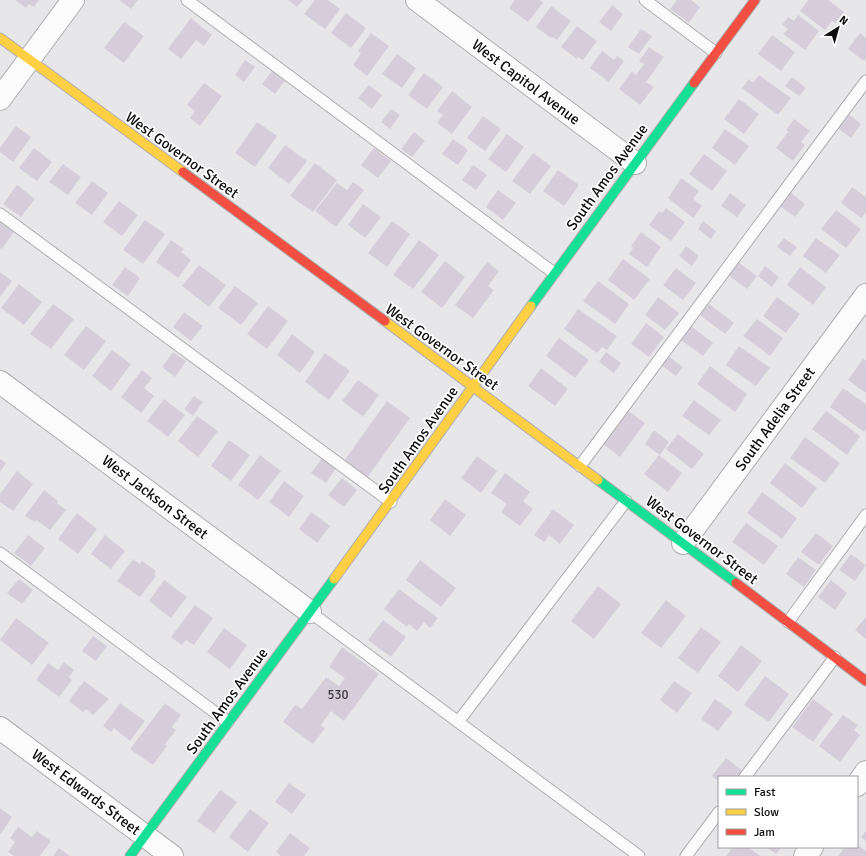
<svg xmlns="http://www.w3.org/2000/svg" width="866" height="856" font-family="Signika,sans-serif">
<rect width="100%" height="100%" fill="#e7e7ea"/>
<path fill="#d5ceda" d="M15,0H39L34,7L29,4L26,8Z
M119,0H138L131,9Z
M288,0H303L297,7Z
M315,0H328L340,9L325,29L304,14Z
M515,0H540L543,3L528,22L509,8Z
M677,0H691L700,7L689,23L670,9Z
M808,0H828L844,12L835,23L832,21L825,30L800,11Z
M612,5L623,14L611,31L599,22Z
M551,6L571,21L557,40L552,37L551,38L536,27Z
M346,13L366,28L351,48L331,33Z
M798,15L819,31L805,50L783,34L788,29L782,25L788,17L794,21Z
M191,18L212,35L204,46L196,40L181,59L168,49Z
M124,22L144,36L124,63L104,48Z
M577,26L597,41L583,60L578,57L577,59L561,47Z
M641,29L652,36L639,54L628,47Z
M371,33L389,46L367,76L353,65L361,53L358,51Z
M860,33L866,38V59L864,61L848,49Z
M772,35L795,52L781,71L758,54Z
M649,47L664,57L646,82L654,87L640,105L619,89L632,71L636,75L644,64L639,61Z
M602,51L614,60L617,56L624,61L609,82L590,68Z
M397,54L416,68L402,88L382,74Z
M245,60L255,67L244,82L235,75Z
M272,71L285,81L275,94L262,84Z
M424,73L443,87L427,109L408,95Z
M759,75L791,98L778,115L742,88L749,79L753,83Z
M792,77L806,88L799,96L785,86Z
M204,83L222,96L200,126L190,118L195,111L187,105Z
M369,85L382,95L372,109L358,98Z
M452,91L472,107L452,134L437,123L443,115L437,111Z
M739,99L759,114L744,134L724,119Z
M391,109L400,115L390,129L381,122Z
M846,112L861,124L851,138L835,126Z
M483,116L501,129L485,151L467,138Z
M794,119L810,131L801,142L786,130Z
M257,122L277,136L255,167L235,153Z
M16,126L31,137L13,162L0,152V148Z
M725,129L749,146L735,165L712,148Z
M414,132L425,141L412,157L401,149Z
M788,132L805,145L793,161L776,148Z
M507,134L524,147L506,172L488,159Z
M453,139L468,150L458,165L442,154Z
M285,145L307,161L289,184L268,168Z
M34,148L52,162L37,181L19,168Z
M374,148L391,161L378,178L361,165Z
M533,153L551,166L530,194L512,181Z
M704,154L727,171L712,191L689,174Z
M315,163L337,180L313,212L290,196Z
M63,164L81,177L68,195L49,182Z
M473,165L487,175L476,190L462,180Z
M558,170L579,185L564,206L543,191Z
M681,178L699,191L693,199L702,206L693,218L668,198Z
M92,181L108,193L92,215L75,203Z
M353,182L364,190L336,227L315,211L337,183L347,190Z
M17,185L35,199L21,217L3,204Z
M852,187L866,197V212L861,218L841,203Z
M498,190L516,203L503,220L486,207Z
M790,192L805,204L795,217L780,206Z
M730,193L746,205L737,217L721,206Z
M119,201L138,215L122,236L103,222Z
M363,204L381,217L365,238L348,225Z
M666,208L685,222L671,241L649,225L659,211L662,213Z
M836,210L861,229L846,248L821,229Z
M145,220L165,234L143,264L123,250Z
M392,221L410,234L387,267L368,253Z
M703,221L716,231L711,239L698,229Z
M0,222L14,232L2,249L0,248Z
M641,232L661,247L647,267L629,254L633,248L631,246Z
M784,238L797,247L790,256L777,247Z
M816,238L840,255L826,273L803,256Z
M171,240L184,249L181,252L191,260L178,278L156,262Z
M419,240L439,255L413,289L393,275Z
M686,246L699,256L692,266L679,256Z
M623,259L650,279L634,300L608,280Z
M445,261L465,277L442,308L421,292Z
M487,262L499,271L488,286L494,290L473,318L455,305Z
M738,262L757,276L747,289L728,275Z
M199,265L226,285L209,307L182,286Z
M765,266L779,277L772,287L758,276Z
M125,267L140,278L128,296L112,285Z
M800,267L826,287L813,305L787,285Z
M676,268L696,283L683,300L663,285Z
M0,272L12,281L0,297Z
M598,281L629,304L615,324L583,301Z
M19,284L42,302L24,325L1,308Z
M235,286L258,303L241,325L218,308Z
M658,297L679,313L665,330L645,315Z
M777,297L800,314L786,333L763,316Z
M53,304L74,319L51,349L30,334Z
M709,304L734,323L725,334L700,315Z
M268,306L288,321L267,349L247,334Z
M578,309L617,336L607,350L602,347L597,353L564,329Z
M184,312L203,326L191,341L173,327Z
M757,319L783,338L770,356L743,336Z
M646,323L664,337L649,357L631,344Z
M86,326L106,341L84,370L64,355Z
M691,326L713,343L703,356L681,340Z
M292,334L315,352L300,373L277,355Z
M559,338L589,360L575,378L546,356Z
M739,346L770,368L756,386L726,365Z
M112,350L131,364L111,391L92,376Z
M173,352L186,361L175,377L162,367Z
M606,352L621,363L614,373L599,362Z
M325,353L350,371L329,400L305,382Z
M668,356L683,367L676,376L661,365Z
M863,359L866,361V393L848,380Z
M710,366L747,394L735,412L697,384Z
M541,368L568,389L555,406L528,386Z
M142,370L152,378L144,388L154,396L141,413L121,397Z
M358,380L379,395L363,417L342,401Z
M843,388L866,404V429L864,432L830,407Z
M194,396L203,402L193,416L184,409Z
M164,399L185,415L168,437L147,421Z
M694,400L721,420L709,435L682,416Z
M387,401L410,418L367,478L344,461Z
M627,410L645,423L620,457L602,443Z
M826,411L860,436L847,455L812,429Z
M197,416L218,431L198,457L178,441Z
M654,430L669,442L660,455L645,444Z
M678,434L704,454L692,469L666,449Z
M805,437L840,463L825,483L790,458Z
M229,440L250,455L231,481L211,466Z
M260,455L281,471L258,500L238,485Z
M659,455L682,473L668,492L644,474Z
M477,456L497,471L481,493L461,478Z
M322,458L336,468L326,483L311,473Z
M0,459L6,463L0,472Z
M785,463L817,488L802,508L770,483Z
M17,471L33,484L13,511L0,502V494Z
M505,473L530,492L523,501L533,509L520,526L501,512L507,504L491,493Z
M342,478L357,490L344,507L328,495Z
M284,481L304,496L289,517L269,502Z
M44,490L58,501L57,503L66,510L50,530L36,520L35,522L25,516Z
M762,492L797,518L782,539L747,513Z
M445,499L466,515L450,536L430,520Z
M553,509L574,525L560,544L549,535L544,542L534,535Z
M311,512L330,526L317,543L299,529Z
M77,513L97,529L78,554L58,539Z
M746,523L778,546L764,565L732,542Z
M816,533L833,546L819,565L801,552Z
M28,535L45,548L31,566L14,553Z
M105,535L125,551L111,569L91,554Z
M851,554L866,565L855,581L839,570Z
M798,557L816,570L804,587L786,574Z
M133,559L140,564L142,561L156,571L154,574L156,576L140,597L117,581Z
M420,560L456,588L441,607L406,580Z
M19,579L33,590L22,604L7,593Z
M164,580L187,597L171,618L149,601Z
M831,580L847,593L835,610L818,597Z
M598,586L621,604L594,639L571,621Z
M399,589L438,618L430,628L424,622L417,631L409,624L407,627L384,609Z
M666,600L686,616L661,648L641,633Z
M195,605L213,618L194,645L186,640L182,645L171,637Z
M866,617V639L855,630Z
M16,618L49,643L32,665L0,640Z
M383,620L406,637L391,657L368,640Z
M701,627L721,642L698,673L678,658Z
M224,628L247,645L230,669L207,652Z
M93,636L107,646L96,661L82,651Z
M741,645L762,661L738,692L718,676Z
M342,647L379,674L344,721L331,711L321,725L325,728L313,744L283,722L295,705L302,709L326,677L339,686L345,678L329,667Z
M64,662L74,670L69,677L72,680L59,697L36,680L48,663L58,670Z
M765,676L789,694L769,722L744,705Z
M84,681L109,699L93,715L86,709L83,712L69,701Z
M674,681L692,693L677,713L660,700Z
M715,699L733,712L718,731L701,719Z
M813,699L833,714L813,742L792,727Z
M120,703L145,721L130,741L114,728L111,732L103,726Z
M165,703L181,715L172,727L176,730L165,744L167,746L153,765L130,749Z
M843,715L858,725L854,730L860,735L840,762L819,746Z
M726,758L743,771L739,777H719V781L712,776Z
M289,783L306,795L292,814L275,802Z
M220,790L237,802L214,833L197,821Z
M0,808L12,817L0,835Z
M250,809L269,823L248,852L229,837Z
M18,827L32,837L37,831L51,841L40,856H14L8,852L15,842L10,838Z
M866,831V841L861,837Z
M290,833L310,848L304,856H281L276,852Z
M857,844L866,851V856H838L845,847H857Z
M733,847H748L760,856H726Z
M766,847H782L776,854Z
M59,848L70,856H53Z"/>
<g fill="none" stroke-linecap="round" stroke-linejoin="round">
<g stroke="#aeaeb0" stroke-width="13">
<path id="lane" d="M187,0L554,273
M645,0L716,53
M0,214L391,502
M580,466L866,81
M0,553L228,722
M310,612L639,856
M788,622L866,515
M458,722L626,501
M745,777L835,657
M686,856L719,812"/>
</g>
<g stroke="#aeaeb0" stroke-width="24">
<path id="street" d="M417,0L635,163
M0,99L73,0
M0,382L310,612
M683,543L866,295
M0,728L172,856
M857,785L866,772
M805,856L812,847"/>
</g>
<g stroke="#aeaeb0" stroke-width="11">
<path id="fast" d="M531,306L694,83
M598,480L736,583
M130,856L334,579"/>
</g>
<g stroke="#aeaeb0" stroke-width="11">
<path id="slow" d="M0,38L183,172
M385,321L598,480
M334,579L531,306"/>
</g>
<g stroke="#aeaeb0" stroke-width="11">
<path id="jam" d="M694,83L755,0
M183,172L385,321
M736,583L866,681"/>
</g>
<use href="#lane" stroke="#fbfbfc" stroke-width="11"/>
<use href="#street" stroke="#fbfbfc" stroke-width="22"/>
<use href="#fast" stroke="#16e098" stroke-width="9"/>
<use href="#slow" stroke="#ffcf43" stroke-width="9"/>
<use href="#jam" stroke="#f24e42" stroke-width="9"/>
</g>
<g text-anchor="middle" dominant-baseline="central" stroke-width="3.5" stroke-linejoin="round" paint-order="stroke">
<g font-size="13" fill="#3e3c40">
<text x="338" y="695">530</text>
</g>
<g font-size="15" fill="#0c0c0d" stroke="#fff">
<text transform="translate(526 82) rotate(37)">West Capitol Avenue</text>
<text transform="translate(182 155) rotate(36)">West Governor Street</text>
<text transform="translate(607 177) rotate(-54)">South Amos Avenue</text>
<text transform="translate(442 347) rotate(36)">West Governor Street</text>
<text transform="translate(775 419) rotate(-54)">South Adelia Street</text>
<text transform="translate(418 440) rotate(-55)">South Amos Avenue</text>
<text transform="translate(155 497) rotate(37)">West Jackson Street</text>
<text transform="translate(702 540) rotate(37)">West Governor Street</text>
<text transform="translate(227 701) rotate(-54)">South Amos Avenue</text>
<text transform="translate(86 792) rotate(37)">West Edwards Street</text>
</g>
</g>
<rect x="718" y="776" width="140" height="72" fill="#ffffff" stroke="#9e9e9e"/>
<rect x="726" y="789" width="20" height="6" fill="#16e098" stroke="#9e9e9e"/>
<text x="754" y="796" font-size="12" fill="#0c0c0d">Fast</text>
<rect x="726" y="809" width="20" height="6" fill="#ffcf43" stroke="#9e9e9e"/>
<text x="754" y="816" font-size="12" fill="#0c0c0d">Slow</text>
<rect x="726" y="829" width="20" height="6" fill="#f24e42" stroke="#9e9e9e"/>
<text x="754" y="836" font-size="12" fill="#0c0c0d">Jam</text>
<g transform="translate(838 28) rotate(37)" stroke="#ffffff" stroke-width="3" paint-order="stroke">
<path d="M0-3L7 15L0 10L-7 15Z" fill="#0c0c0d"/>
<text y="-6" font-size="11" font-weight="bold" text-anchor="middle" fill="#0c0c0d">N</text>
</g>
</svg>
